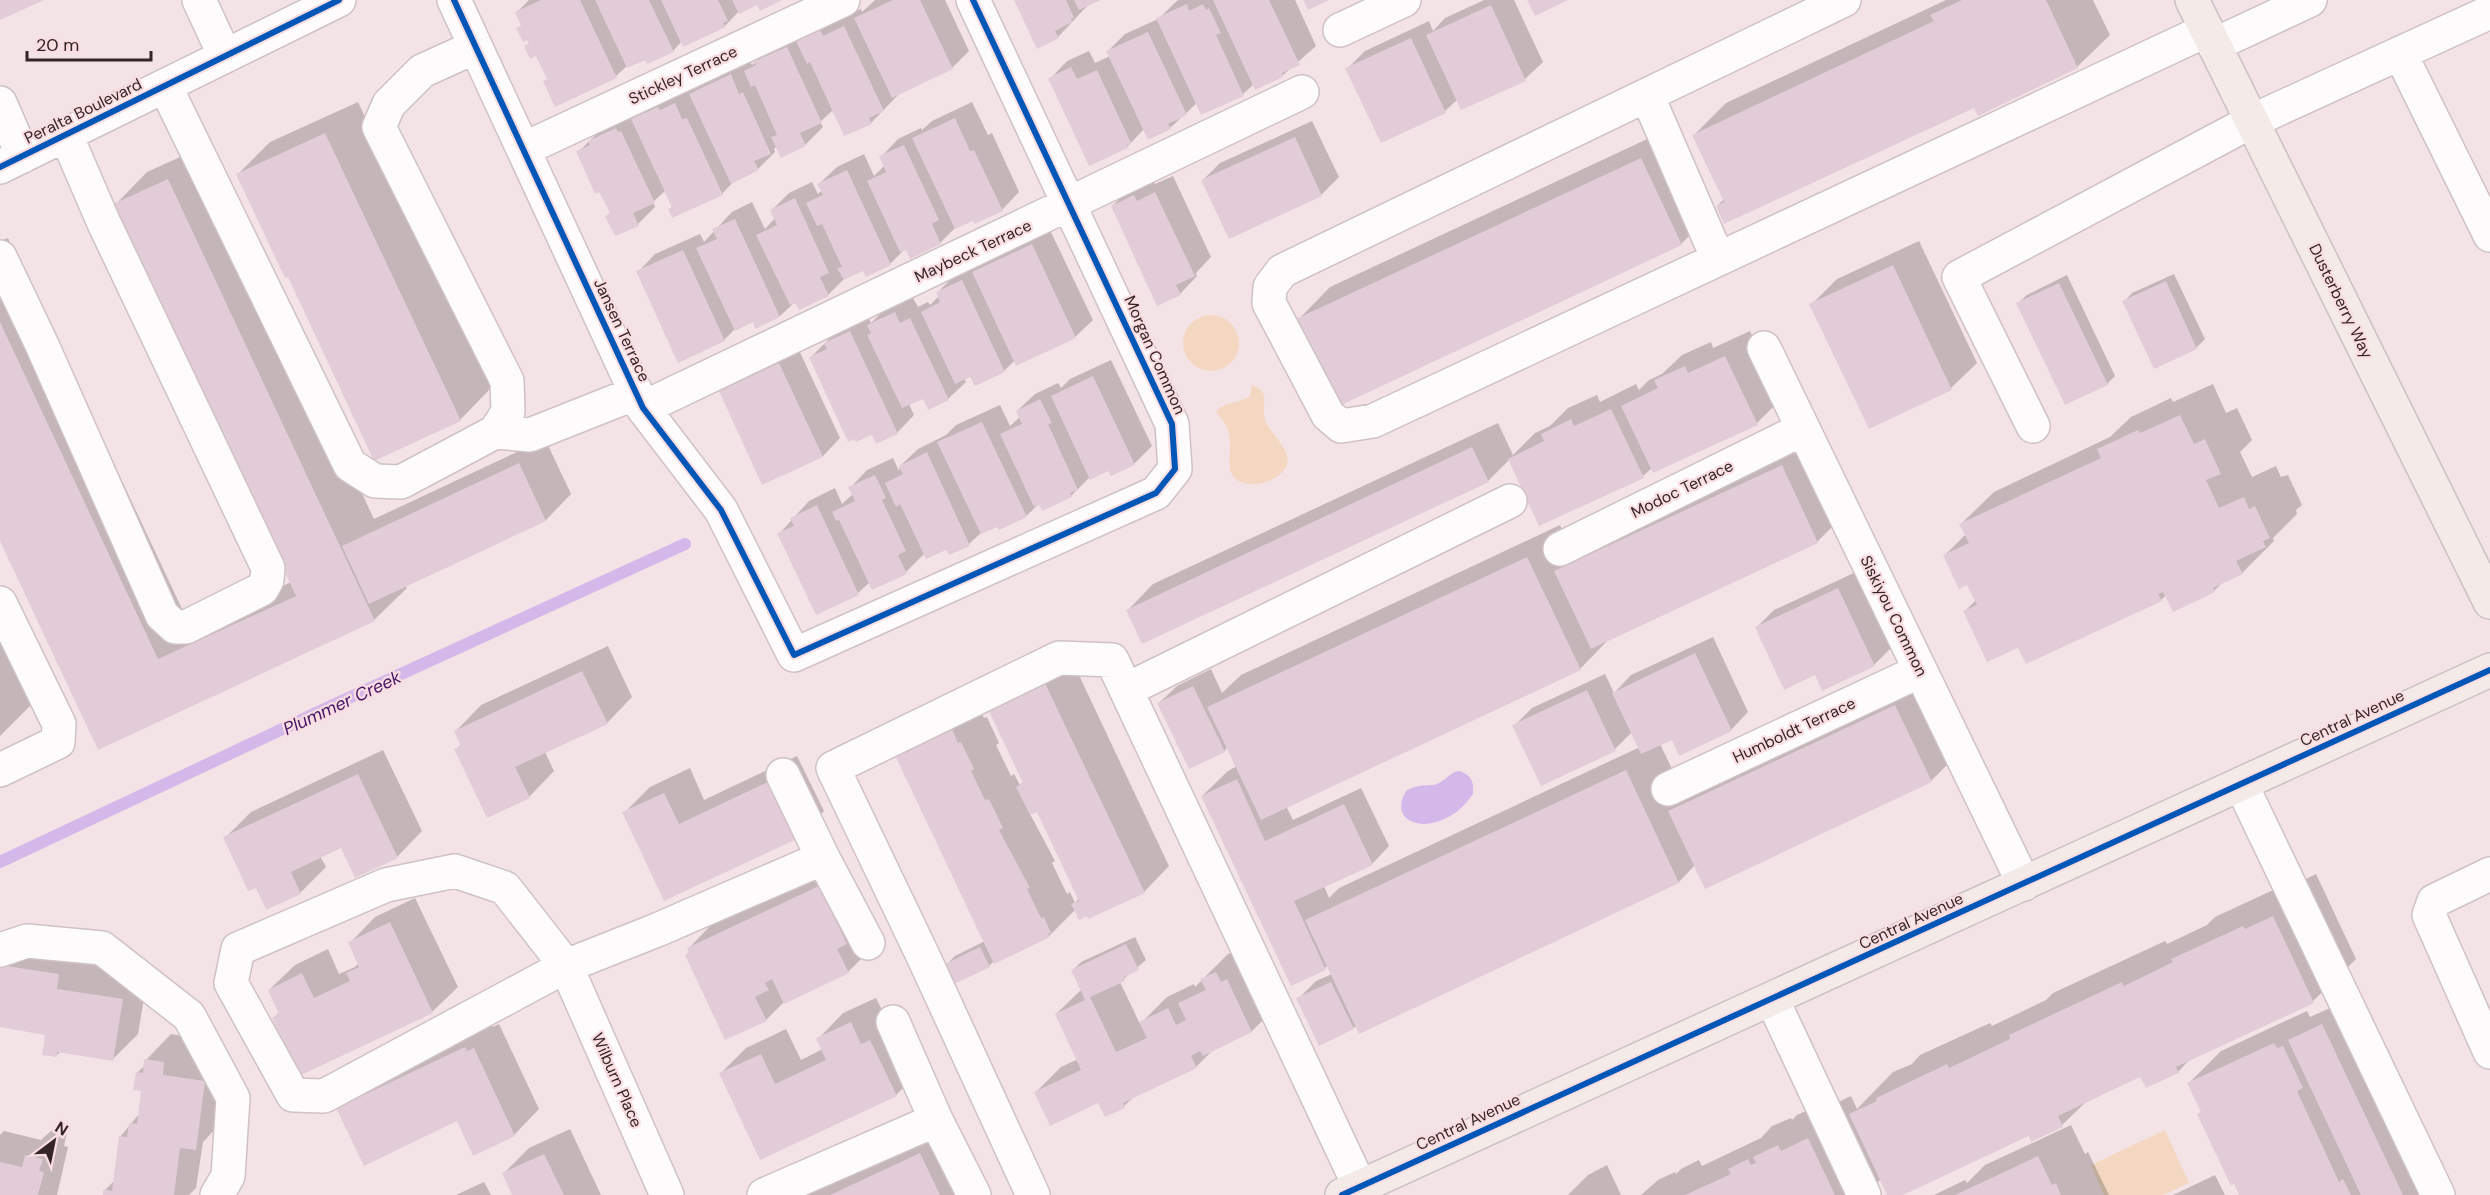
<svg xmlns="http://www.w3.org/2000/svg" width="2490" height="1195" font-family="'DM Sans',sans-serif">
<rect width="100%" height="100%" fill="#f4e3e6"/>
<path fill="#f3d7c1" d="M1183 343a28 28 0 1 1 56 0a28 28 0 1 1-56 0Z
M1252,385C1273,394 1260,402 1265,419C1270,437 1303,456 1279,475C1271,481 1264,484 1253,484C1216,483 1236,451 1228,430C1226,424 1220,417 1216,411C1226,401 1239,404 1250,396Z
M2165,1130L2189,1183L2163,1195H2104L2091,1165Z"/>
<path fill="#d4b8ea" d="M1460,771C1472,776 1474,782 1473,794C1464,807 1452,818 1436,822C1413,829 1391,816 1406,791C1421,782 1429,788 1439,783C1448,778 1450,772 1460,771Z"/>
<path fill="#0003" fill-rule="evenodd" d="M529,0H779L758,3L739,11L725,26L682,41L673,51L627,66L616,76L556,105L548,78L530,42L518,29L522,25L517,12Z
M875,0H945L969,51L952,68L901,92L871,123L833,110L820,122L823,127L805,145L777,146L774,149L775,152L758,169L736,179L722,194L670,209L673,206L666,190L653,202L655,207L638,224L607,216L611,212L578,152L608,123L634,111L635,116L638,115L650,102L693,87L694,90L708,77L748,58L752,65L773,45L861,9L862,12Z
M1016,0H1098L1088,5L1058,37L1038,47Z
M1178,0H1295L1316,46L1282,76L1254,84L1243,94L1202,113L1197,103L1170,128L1144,129L1127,147L1050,79L1067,61L1089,51L1095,63L1110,56L1108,51L1125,34L1158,19Z
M1484,0H1514L1543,62L1525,79L1458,99L1445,111L1381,141L1347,69L1365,51L1429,21L1433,31L1445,18Z
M1946,0H2093L2110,35L2077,67L1717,206L1724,199L1694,135L1726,103Z
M358,102L492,387L460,420L238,174L270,142Z
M972,102L988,135L992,133L1019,192L1002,210L957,226L940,243L906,248L890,264L864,269L845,278L828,295L799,308L796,301L780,316L756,327L754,320L735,329L724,340L638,272L655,254L700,234L704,242L732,212L752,202L765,229L775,218L771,211L789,193L812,182L818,194L822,190L819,184L837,167L864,154L874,176L885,165L881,157L898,139L921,128L922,130L932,121Z
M1312,121L1339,177L1321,195L1202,181L1220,163Z
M1673,127L1713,212L1681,244L1298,320L1330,287Z
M200,148L374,519L545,439L571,494L546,520L405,585L407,588L374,620L99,748L0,537V241L8,238L191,628L291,582L115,205L147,172Z
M1173,176L1211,257L1196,273L1197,276L1180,294L1112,206L1130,189L1152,179L1155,184Z
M1049,228L1093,320L1075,337L1015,360L1004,371L971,375L964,378L966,382L948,399L924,397L909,404L914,415L897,433H872L810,358L843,325L867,314L871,323L886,308L912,296L918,307L928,302L930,305L939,296L937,293L955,275L980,264L981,266L991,255Z
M1919,241L1977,363L1951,388L1869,427L1811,305L1837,279Z
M2174,274L2205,339L2196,348L2124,302L2132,293Z
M2067,275L2115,376L2107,384L2018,303L2027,295Z
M1750,331L1782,398L1757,423L1652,468L1643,476L1510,459L1488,481L1128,610L1153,584L1498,423L1513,455L1535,433L1550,426L1568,408L1597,395L1600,402L1636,384L1639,390L1649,380L1662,374L1682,355L1711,342L1713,348Z
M797,346L840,438L823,456L763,483L720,391L738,374Z
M1111,360L1152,446L1134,464L1109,469L1090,477L1071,496L1040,503L1026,516L982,532L969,544L950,553L947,548L925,553L906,572L870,582L858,593L817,613L779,534L809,501L835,488L842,504L853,494L850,488L867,470L893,458L899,471L900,466L918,449L946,435L956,425L1000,405L1010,426L1020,417L1017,411L1035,394L1058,383L1061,388L1070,379Z
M2213,384L2226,413L2237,408L2252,440L2240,452L2252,477L2276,466L2281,477L2288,475L2302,505L2296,510L2297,514L2273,538L2274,541L2242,573L2223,582L2214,591L2166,595L2161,600L2019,646L1964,612L1976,600L1968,583L1945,555L1966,534L1961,524L1994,492L2110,437L2131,417L2171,398L2173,402Z
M1807,441L1843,516L1818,541L1610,638L1580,669L1286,806L1293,820L1361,788L1389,846L1372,864L1324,886L1329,898L1339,888L1640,747L1632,732L1615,749L1514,726L1532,708L1605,674L1614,693L1631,675L1713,637L1748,712L1731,730L1672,738L1660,744L1685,796L1921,680L1956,756L1931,781L1695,865L1679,882L1353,1028L1298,999L1316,981L1332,974L1328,965L1325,968L1202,796L1228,771L1237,766L1228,747L1224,751L1159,703L1177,686L1211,669L1222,693L1241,675L1560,525L1573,554Z
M1856,572L1892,647L1874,665L1816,673L1757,627L1774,610Z
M0,638L31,705L0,736Z
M608,646L632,697L607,723L545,752L554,771L529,797L456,749L462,744L456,731L481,705Z
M1069,654L1169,866L1144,892L1087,915L1075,910L1049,936L994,961L989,966L947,964L955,956L985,941L894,750L974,698L984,718L987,717L999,743L996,745L1011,776L1014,774L1020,785L1024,781L988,705ZM1038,810L1079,898L1075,903L1070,892L1067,894L1052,863L1055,861L1030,814Z
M383,750L422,831L397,857L342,846L320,856L326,867L300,893L256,886L225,838L251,812Z
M797,756L824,811L798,837L665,899L624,813L650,787L690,768L704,800Z
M844,862L871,918L873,947L848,972L784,1002L766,1020L686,955L690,951L689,948L714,922Z
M2316,874L2356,959L2313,1001L2191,1058L2178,1072L2141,1075L2087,1101L2062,1125L2032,1140L2029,1134L1899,1195H1889L1881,1179L1865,1195H1641L1658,1180L1675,1172L1676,1174L1681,1169L1699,1160L1702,1166L1761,1138L1772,1126L1791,1118L1792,1120L1797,1115L1821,1104L1824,1109L1851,1096L1857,1109L1893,1072L1912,1064L1920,1055L1990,1023L1992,1026L2046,1000L2053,993L2165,941L2167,944L2207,925L2215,917L2286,884L2288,888Z
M415,898L458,987L432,1012L273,1018L280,1012L269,990L295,965L328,949L339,974L355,967L359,963L350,943L375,917Z
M1135,937L1146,960L1120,982L1140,1024L1167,997L1194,984L1195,987L1228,954L1242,948L1277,1006L1252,1031L1214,1049L1196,1067L1135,1096L1124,1106L1035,1093L1061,1067L1078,1059L1056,1014L1082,989L1073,970L1081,962Z
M84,949L81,963L148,974L138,1034L113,1059L61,1051L56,1056L47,1033L0,1026V954Z
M876,998L887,1020L921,1070L896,1095L760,1158L720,1074L746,1048L786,1029L801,1060L823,1049L818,1039L843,1013Z
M2348,1000L2440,1195H2241L2198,1114L2202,1111L2189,1083L2221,1051L2307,1011L2310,1017Z
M491,1023L493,1027L499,1024L539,1109L514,1135L458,1119L338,1108L363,1083Z
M171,1034L189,1037L188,1050L230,1055L221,1123L203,1142L196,1188L189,1195H104L105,1190L115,1180L120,1137L139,1114L142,1090L137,1073L145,1065L146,1060Z
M2071,1125L2085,1154L2088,1152L2109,1195H1934L1965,1180L1967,1183L1985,1165Z
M946,1128L968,1195H808L812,1191Z
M570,1129L601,1195H512L513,1194L504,1173L529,1148Z
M52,1130L67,1133L64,1146L68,1147L57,1195H0V1135L4,1131L41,1140Z
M1607,1165L1621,1195H1568L1588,1175Z
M2215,1175L2225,1195H2173Z
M484,1182L491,1195H456Z"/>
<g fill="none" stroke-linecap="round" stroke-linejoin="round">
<path stroke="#d4b8ea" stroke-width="12" d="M0,862L331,706L685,544"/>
</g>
<path fill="#e1ccd7" d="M0,0H44L0,20Z
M541,0H580L617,78L555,107L543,81L547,79L536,56L530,59L524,46L529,43L527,40L523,42L516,28L521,26L515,12Z
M595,0H649L674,52L647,64L645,60L627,68Z
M661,0H718L728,21L723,23L726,27L683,47Z
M732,0H782L760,11L757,5L739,14Z
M893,0H920L953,69L892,98L854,18Z
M1014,0H1066L1074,18L1071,19L1072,22L1055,31L1059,38L1037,49Z
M1074,0H1101L1079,10Z
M1213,0H1269L1300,65L1282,73L1283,77L1255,90Z
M1303,0H1329L1308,10Z
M1527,0H1568L1535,16Z
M1962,0H2046L2078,68L1978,116L1974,108L1724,224L1716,206L1724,202L1692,135L1934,21L1930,15Z
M1187,4L1189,11L1203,4L1206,10L1209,8L1221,33L1216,35L1244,96L1201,115L1156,18Z
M1491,5L1526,81L1461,110L1426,35Z
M844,26L884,111L869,118L872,124L844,136L810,62L807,64L796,41L820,30L823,36Z
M1148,32L1187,115L1168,124L1171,129L1148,140L1106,51Z
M1411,38L1446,113L1381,143L1345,68Z
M787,47L822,123L800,133L806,146L781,158L771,137L777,135L755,85L751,87L744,71L756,65L753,62Z
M1071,67L1077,79L1097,70L1131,143L1127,145L1128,148L1089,166L1048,78Z
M731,74L739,94L743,92L771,154L754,161L759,170L731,184L689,94Z
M675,103L682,119L687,118L723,195L672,218L668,209L672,207L631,119L658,107L660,110Z
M955,118L970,151L974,150L1003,211L974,224L973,221L955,229L912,138Z
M616,128L618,132L621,131L655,203L633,213L639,226L615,236L605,216L610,213L599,192L595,194L576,151L590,145L588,141Z
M325,133L461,421L374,461L288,277L285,278L236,174Z
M1295,137L1322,196L1229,239L1201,180Z
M904,145L939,220L932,224L941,244L910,259L906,250L900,252L867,181L886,172L879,156Z
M1641,158L1682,245L1337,407L1296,319Z
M847,170L891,265L866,277L863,271L844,280L837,268L842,267L822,224L817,226L806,203L823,195L817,184Z
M168,179L375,621L98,750L0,541V322L158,659L296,596L113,204Z
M1155,192L1195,276L1176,285L1181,295L1157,306L1111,206L1134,195L1137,201Z
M795,198L829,273L820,277L829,296L799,310L795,303L790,305L756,235L777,225L770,210Z
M735,219L780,317L755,329L753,322L735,331L696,248L717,239L712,229Z
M1032,244L1076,338L1016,366L972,272Z
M683,250L725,341L678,363L636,271Z
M1893,265L1952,390L1869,429L1809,304Z
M962,280L1005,372L975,386L970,377L955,384L921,312L940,302L936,292Z
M2166,281L2197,349L2154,369L2122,301Z
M2059,283L2108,385L2065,405L2016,303Z
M895,312L900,323L910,318L949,400L928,410L923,399L902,408L867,335L871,333L867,325Z
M850,331L898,434L876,444L872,435L856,442L854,439L848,442L809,357L827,349L824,343Z
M1725,356L1758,425L1653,473L1621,406L1658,388L1654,380L1685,366L1688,373Z
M779,363L823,457L762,485L719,391Z
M1093,376L1135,465L1111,476L1108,471L1090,480L1051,396Z
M1040,399L1052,423L1048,424L1078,490L1070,493L1072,497L1042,511L1039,504L1034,507L1000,434L1022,424L1016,411Z
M1611,409L1644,478L1539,526L1508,459L1544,441L1541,434L1571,419L1574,426Z
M2180,415L2194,444L2205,439L2221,474L2206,480L2219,508L2244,497L2249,509L2255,506L2270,538L2263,541L2266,547L2236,561L2243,574L2213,588L2215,592L2173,612L2163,592L2158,594L2162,601L2026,664L2018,648L1987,662L1963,611L1977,605L1967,585L1959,589L1943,555L1969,543L1959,524L2101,458L2097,449L2138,430L2140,433Z
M982,422L1027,517L999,530L997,527L981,534L937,442Z
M1472,447L1489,482L1142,644L1126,610Z
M927,452L970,546L949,555L946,550L926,559L900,504L896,507L885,483L903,474L899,466Z
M519,463L546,521L369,604L342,546Z
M1782,465L1818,543L1591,649L1554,571Z
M875,475L886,498L882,500L906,551L898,555L907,574L872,590L839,520L836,521L832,512L855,501L848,487Z
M817,505L859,595L816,615L777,533L794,526L790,518Z
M1527,557L1581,670L1261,820L1207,707Z
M1838,588L1875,666L1822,691L1815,675L1784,690L1755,627Z
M1695,653L1732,731L1679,756L1672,740L1641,754L1612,693Z
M582,671L608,724L515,767L530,798L487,818L454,749L461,746L454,731Z
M1043,679L1145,893L1088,919L1087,916L1079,920L1071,904L1079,901L1037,812L1030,815L1016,787L1023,783L986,705Z
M1193,686L1225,752L1189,769L1157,703Z
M1587,690L1616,751L1541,786L1512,725Z
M1895,705L1932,782L1705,889L1668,811Z
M949,722L958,743L961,742L974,769L971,771L985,800L989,799L1003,828L999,830L1030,888L1027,889L1041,918L1044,917L1051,933L1048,934L1050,937L994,964L892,749Z
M1626,770L1679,883L1359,1034L1305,920Z
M358,774L398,858L355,878L341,848L291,872L301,894L266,910L256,888L248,891L223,837Z
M1237,779L1265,841L1344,804L1373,865L1294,901L1326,970L1291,986L1201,796Z
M772,780L799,838L664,901L622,812L664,793L679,824Z
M819,886L847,944L837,949L849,973L784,1004L772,979L765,983L769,990L755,997L767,1021L725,1040L685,955L689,953L687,948Z
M2273,916L2314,1003L2176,1067L2179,1073L2146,1088L2140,1077L2058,1116L2063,1127L2031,1142L2029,1136L1903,1195H1887L1849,1114L1877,1101L1876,1098L1947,1064L1949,1068L2010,1039L2009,1035L2122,982L2124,986L2173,962L2171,959L2243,926L2245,929Z
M390,922L433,1013L299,1076L272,1018L279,1014L268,990L302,973L314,998L350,981L346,973L359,967L348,942Z
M1126,944L1139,970L1124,977L1125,981L1090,997L1116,1052L1147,1038L1139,1022L1168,1008L1176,1025L1186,1020L1178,1003L1206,990L1200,979L1216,972L1221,982L1227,979L1252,1032L1203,1056L1200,1051L1191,1056L1197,1068L1123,1103L1125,1108L1105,1117L1098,1103L1050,1126L1034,1092L1081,1070L1055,1014L1085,1000L1071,970Z
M980,947L990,967L954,984L945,964Z
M0,965L59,974L57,989L123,999L113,1061L57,1052V1057L42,1055L45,1035L0,1027Z
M1331,982L1354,1029L1319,1046L1296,998Z
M851,1022L861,1044L870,1040L897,1096L760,1160L719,1073L761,1054L775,1084L826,1060L816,1038Z
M2322,1024L2403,1195H2361L2288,1040Z
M2274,1043L2277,1048L2283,1046L2303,1088L2297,1091L2339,1182L2343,1179L2351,1195H2239L2234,1184L2231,1186L2197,1114L2201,1112L2187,1083Z
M465,1047L467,1051L474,1048L515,1136L473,1156L457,1121L364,1166L336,1108Z
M144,1059L164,1062L163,1075L205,1081L196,1150L180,1148L174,1195H103V1189L112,1191L119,1136L127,1137L129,1123L137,1124L141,1091L133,1090L136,1072L143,1073Z
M1808,1138L1835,1195H1685L1731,1174L1728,1169L1748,1159L1751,1165L1756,1163L1753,1157L1778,1145L1781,1151Z
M920,1153L940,1195H830Z
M544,1154L564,1195H512L502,1173Z
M25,1155L43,1159L39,1171L44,1172L38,1195H0V1162L22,1167Z
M2038,1156L2052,1185L2056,1183L2061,1195H1955Z"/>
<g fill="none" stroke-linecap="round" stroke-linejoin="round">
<g stroke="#d0c2c4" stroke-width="36">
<path id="minor" d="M199,0L225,56
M454,0L643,408L721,510L794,655L1156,493L1175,469L1172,424L973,0
M1844,0L1282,271L1270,287L1269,303L1328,415L1341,426L1373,421L2207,30
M1340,30L1404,0
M2214,45L2310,0
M2400,53L2490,235
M165,86L350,465L375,481L401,482L495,432L508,412L507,381L379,127L389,104L422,71L475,47
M1647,95L1718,259
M0,103L23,156
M524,149L843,0
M0,167L339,0
M0,257L42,345L162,615L175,627H186L262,589L267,580L268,568L103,221L66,135
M1764,348L2024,884
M643,408L1302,92
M2033,426L1959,277L2252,121L2490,12
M495,432L530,435L636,393
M1560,549L1803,429
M0,603L59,724L58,742L0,770
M1126,690L1510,501
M2241,784L2438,1195
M1668,789L1920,671
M823,858L868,943
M2490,874L2434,901L2429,915L2490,1052
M0,950L27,941L102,948L189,1016L233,1098L228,1176L217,1195
M1772,999L1864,1195
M936,1120L974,1195
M667,1195L566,966L505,888L455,871L386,885L238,949L231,983L293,1095L324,1096L566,966L657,930L823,858L783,775
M764,1195L936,1120L893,1022
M1033,1195L924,958L833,768L1059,658L1112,660L1360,1187"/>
</g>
<g stroke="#cac1c3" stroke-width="36">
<path id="major" d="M2192,0L2490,602
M1342,1195L2490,670"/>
</g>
<use href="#minor" stroke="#fdfbfb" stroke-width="33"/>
<use href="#major" stroke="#f4ebe9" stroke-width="33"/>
<g stroke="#fadde1" stroke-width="10">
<path id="cycleway" d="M454,0L643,408L721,510L794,655L1156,493L1175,469L1172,424L973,0
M0,167L339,0
M1342,1195L2490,670"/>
</g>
<use href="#cycleway" stroke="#0057b8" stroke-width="6"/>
</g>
<g text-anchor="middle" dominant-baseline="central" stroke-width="4.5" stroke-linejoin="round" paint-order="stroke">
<g font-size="16" fill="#332527" stroke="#fadde1">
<text transform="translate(683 75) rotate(-25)">Stickley Terrace</text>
<text transform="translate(83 111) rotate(-26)">Peralta Boulevard</text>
<text transform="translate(973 251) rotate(-25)">Maybeck Terrace</text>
<text transform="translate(2341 301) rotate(64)">Dusterberry Way</text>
<text transform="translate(622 330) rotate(65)">Jansen Terrace</text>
<text transform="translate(1155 355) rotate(66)">Morgan Common</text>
<text transform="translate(1682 489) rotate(-26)">Modoc Terrace</text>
<text transform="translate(1894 616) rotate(64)">Siskiyou Common</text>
<text transform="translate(2352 718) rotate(-25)">Central Avenue</text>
<text transform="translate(1794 730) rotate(-25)">Humboldt Terrace</text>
<text transform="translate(1911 921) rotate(-25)">Central Avenue</text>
<text transform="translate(617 1080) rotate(66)">Wilburn Place</text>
<text transform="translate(1468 1122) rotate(-25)">Central Avenue</text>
</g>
<g font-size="18" font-style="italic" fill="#451667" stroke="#fadde1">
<text transform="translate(342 703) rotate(-25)">Plummer Creek</text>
</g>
</g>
<g transform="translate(54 1141) rotate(32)" stroke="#fadde1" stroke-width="4.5" paint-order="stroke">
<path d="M0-4.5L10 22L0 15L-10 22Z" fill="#332527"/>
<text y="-9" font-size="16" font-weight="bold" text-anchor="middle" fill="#332527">N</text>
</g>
<path d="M27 51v9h124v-9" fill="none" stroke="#332527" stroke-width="3"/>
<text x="36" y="51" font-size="18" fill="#332527" stroke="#fadde1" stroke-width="4.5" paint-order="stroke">20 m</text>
</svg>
